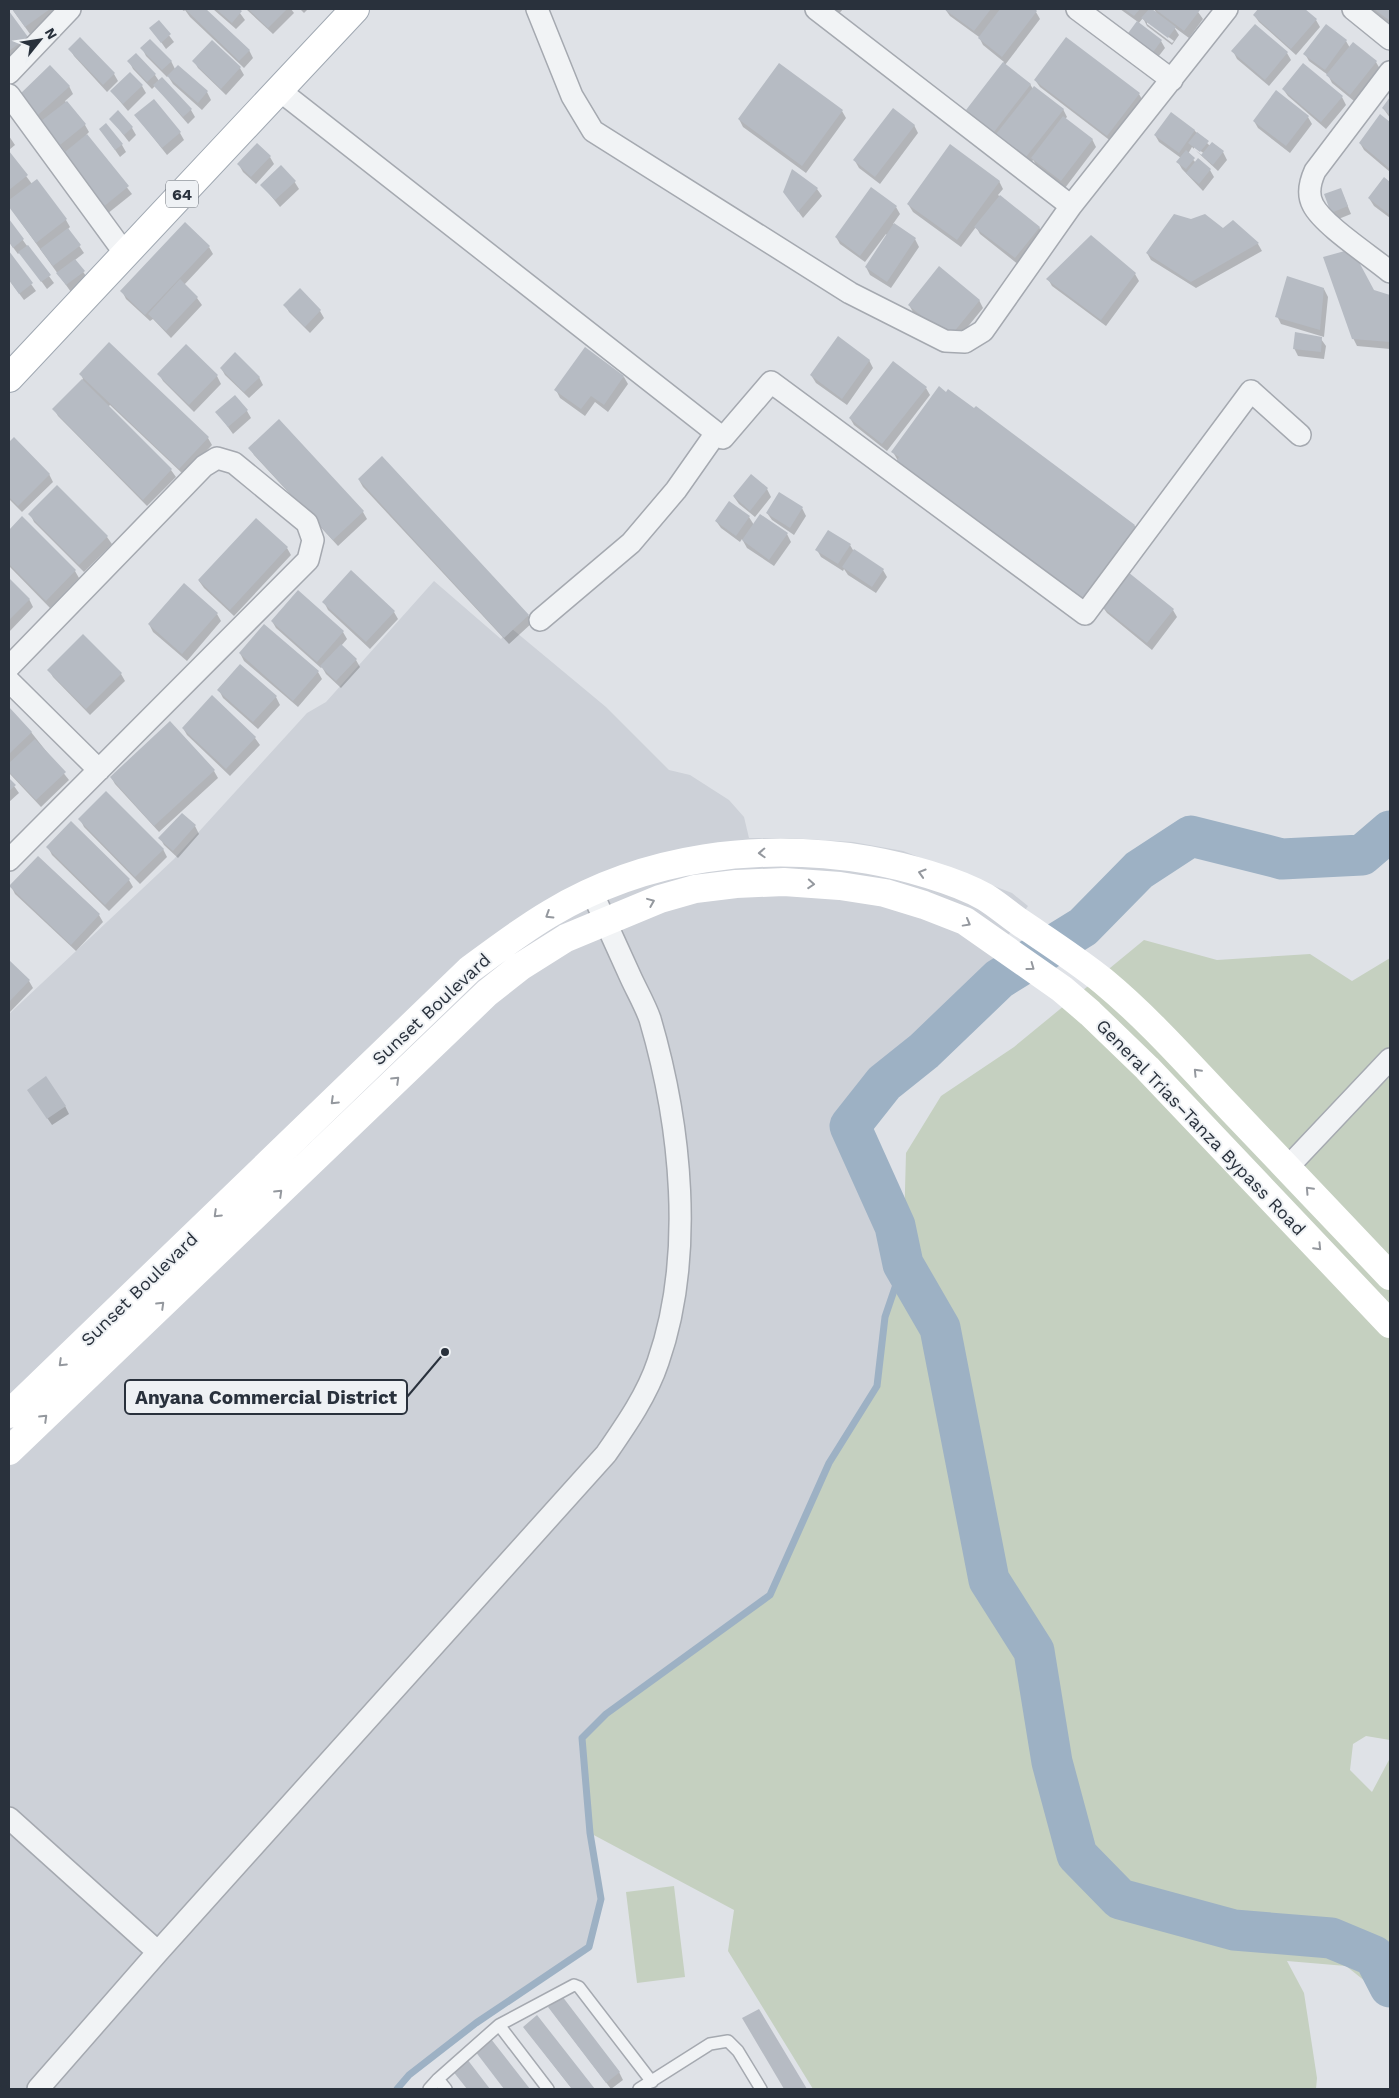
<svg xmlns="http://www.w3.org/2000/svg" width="1399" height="2098" font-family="'Work Sans',sans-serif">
<rect width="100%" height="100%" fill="#dfe2e7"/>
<path fill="#cdd1d8" d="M434,581L501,639L511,628L606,707L669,770L690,775L729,800L744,817L749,838H789L853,842L903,851L1012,893L1028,906L993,958L1008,973L884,1083L850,1126L895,1226L903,1264L885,1317L877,1386L829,1463L770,1595L650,1680L590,1833L601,1899L589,1947L476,2023L409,2075L397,2089H9V1014L174,859L307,713L326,702Z"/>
<path fill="#c5d0c0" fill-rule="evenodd" d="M1144,940L1217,960L1310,954L1352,981L1390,958V1740L1366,1736L1353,1744L1350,1770L1372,1792L1390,1758V2001L1346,1966L1287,1961L1304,1993L1317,2078L1316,2089H813L728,1951L734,1910L590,1833L582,1738L606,1714L770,1595L829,1463L877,1386L885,1317L903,1264L906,1153L941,1096L1014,1047ZM904,1266L914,1283L908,1291H907Z
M674,1886L685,1977L637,1983L626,1892Z"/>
<path fill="#0003" fill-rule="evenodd" d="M12,9H61L62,11L30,34Z
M181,9H204L249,50L253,58L244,68L190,17L185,10L184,11Z
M213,9H237L245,20L236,29Z
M246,9H291L294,13L273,34Z
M300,9H308L304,13Z
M828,9H843L837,16Z
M945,9H1033L1036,12L1040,19L1005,65L1030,84L1033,89L1063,109L1067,117L1065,119L1092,139L1096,147L1065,188L1037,166L1033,160L1031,164L1002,142L1000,137L999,139L971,118L967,110L1004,62L983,45L979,37L950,16Z
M1120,9H1150L1157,14L1154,9H1196L1203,19L1189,38L1174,27L1179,35L1172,45L1147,26L1143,18L1138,24L1161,41L1165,48L1155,61L1132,43L1127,36L1138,22ZM1147,21L1174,41L1172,43L1147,24Z
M1260,9H1303L1316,20L1320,27L1296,55L1259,22L1254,15Z
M1370,9H1390V24Z
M9,13L31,45L9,61Z
M159,22L174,42L166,49L151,28Z
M1346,41L1350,48L1376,62L1380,69L1354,101L1332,83L1328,75L1309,61L1305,54Z
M142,48L171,61L175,69L178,67L207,92L211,100L202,110L173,84L168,76L167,77L146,56Z
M70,49L114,74L118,81L107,92L74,56Z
M1233,51L1287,53L1291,60L1269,86L1237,59Z
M129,61L155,75L159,81L191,110L195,117L188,124L155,86L152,89L133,69Z
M194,61L240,68L244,75L226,95L198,68Z
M1035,80L1139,94L1143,101L1112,142L1040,87Z
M69,86L73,94L65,101L85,125L89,132L86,135L132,194L107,214L66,153L43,122L25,102Z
M142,86L146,93L128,111L111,91Z
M1283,89L1342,97L1346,105L1326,129L1288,96Z
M1390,99V118L1383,108Z
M842,111L846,118L806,173L743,127L739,119Z
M136,116L180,133L184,140L167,155Z
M1380,116L1390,123V172L1364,150L1360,143Z
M1308,117L1312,124L1290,153L1258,128L1254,121Z
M111,119L132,128L136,135L129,142Z
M914,125L918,133L880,184L859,168L855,161Z
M101,130L122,145L126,152L120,157Z
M1194,130L1210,146L1212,144L1223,152L1227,160L1218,171L1192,147L1188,154L1196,163L1210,170L1214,177L1203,191L1182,169L1178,162L1181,158L1159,142L1155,135ZM1194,146L1206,155L1204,157L1194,149Z
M9,136L15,145L9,150Z
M9,153L32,184L66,220L70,227L68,229L84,253L75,260L88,279L71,292L9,206Z
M270,157L274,164L256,184L243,172L239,165Z
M792,171L817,189L822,196L803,218L789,199Z
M1384,178L1390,183V218L1374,206L1369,198Z
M294,181L299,189L280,207L262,185Z
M999,181L1003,189L998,195L1039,227L1043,235L1019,265L980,234L976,227L961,247L913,212L908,204Z
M1325,195L1344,197L1351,214L1336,220Z
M896,207L900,214L893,224L915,239L919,247L891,288L870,275L866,267L887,235L886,234L865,262L840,244L836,237Z
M9,221L54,283L47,289L20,252L18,254L9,242Z
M1233,221L1258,244L1262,251L1196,288L1151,260L1147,253L1223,230Z
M209,247L213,254L184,285L197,298L202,305L171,338L153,319L150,321L126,299L122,291Z
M9,253L36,291L24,300L9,280Z
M1135,274L1139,281L1106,326L1052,286L1048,279Z
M1324,289L1328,297L1324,337L1281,324L1277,316Z
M300,290L320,311L324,318L310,333L289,312L285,305Z
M1374,291L1390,296V349L1357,346L1353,338Z
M979,300L983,308L953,345L913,312L909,305Z
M1321,339L1326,346L1324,359L1298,356L1294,348Z
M869,360L873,368L847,405L816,383L811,375Z
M221,368L259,377L263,385L249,398L225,375Z
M81,374L208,438L212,445L184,475L110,405L108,407L171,470L176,477L147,506L58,416L54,409L83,379Z
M159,374L217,376L221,384L194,412L163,381Z
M624,377L628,384L608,412L595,402L585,416L560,398L556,390Z
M926,388L930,395L887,451L854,425L850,418Z
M247,411L251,418L233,434L217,412Z
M14,439L49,474L53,482L22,512L9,499V444Z
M250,448L363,512L367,519L338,546L254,455Z
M893,452L1134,525L1139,533L1087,608L897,459Z
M751,476L767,489L771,497L755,517L739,504L734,497Z
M359,480L528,615L532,623L509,644L363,487Z
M57,487L107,537L112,544L84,572L34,522L30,514Z
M802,508L806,516L794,535L772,520L767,513Z
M749,517L754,525L787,534L791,542L774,566L747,548L742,539L740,542L721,528L716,521Z
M22,518L75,571L79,578L50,608L9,566V531Z
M850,545L853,550L883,570L887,577L876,593L848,575L844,569L843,571L821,557L817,550Z
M287,548L291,555L234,616L204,588L199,581Z
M1128,574L1173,610L1177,617L1152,650L1107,613L1102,606Z
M9,579L29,599L33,607L9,632Z
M324,602L394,612L398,619L370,649L328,610Z
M217,614L221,621L187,661L153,632L149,624Z
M272,621L343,632L347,639L341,646L356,660L360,667L341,688L326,674L322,667L321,668L276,628Z
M240,653L318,672L322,679L298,707L244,661Z
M49,670L121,674L125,681L90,715L53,677Z
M219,690L276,697L280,705L258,729L223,698Z
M212,697L255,738L260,745L230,776L187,735L183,728Z
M9,709L31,732L69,780L41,807L9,773Z
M214,771L218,778L159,832L115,784L111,777Z
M9,779L19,793L9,802Z
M182,814L195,826L199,834L178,858L164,845L160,838Z
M80,819L163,849L167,857L140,884L84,827Z
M48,847L129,880L133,887L109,911L52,855Z
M38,858L99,915L103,922L76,951L15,894L11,886Z
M9,961L29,981L33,988L9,1013Z
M33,1097L65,1106L69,1114L52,1125Z
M554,2014L619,2072L623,2080L611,2089Z
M537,2017L593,2089H572L524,2027Z"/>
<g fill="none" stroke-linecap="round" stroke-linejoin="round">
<path stroke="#9db1c4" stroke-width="7" d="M397,2089L409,2075L476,2023L589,1947L601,1899L590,1833L582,1738L606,1714L770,1595L829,1463L877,1386L885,1317L903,1264"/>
<path stroke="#9db1c4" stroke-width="41" d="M1390,831L1362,855L1282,859L1191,836L1139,870L1083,927L999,979L924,1051L884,1083L850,1126L895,1226L903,1264L940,1328L989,1580L1034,1651L1052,1762L1077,1855L1120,1899L1234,1930L1331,1938L1374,1956L1390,1987"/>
</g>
<path fill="#b6bbc3" d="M12,9H50L25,27Z
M185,9H206L250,50L239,61Z
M216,9H239L242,11L232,23Z
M248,9H287L268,28Z
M944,9H991L974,31Z
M1000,9H1035L1037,11L1002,57L978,38Z
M1124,9H1140L1134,16Z
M1149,9H1152L1176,27L1168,38L1141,18Z
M1155,9H1198L1200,10L1184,31Z
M1258,9H1305L1317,19L1291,49L1253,15Z
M1374,9H1390V21Z
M9,11L28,37L9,51Z
M159,20L171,34L161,43L149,28Z
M1137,21L1162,40L1151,55L1126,36Z
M1255,24L1288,52L1265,80L1231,51Z
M1326,24L1347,40L1325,70L1303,54Z
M80,37L115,73L103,85L68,49Z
M1066,37L1140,93L1107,136L1034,80Z
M150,39L172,61L162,70L140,48Z
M212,40L241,67L221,89L192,61Z
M1353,42L1377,61L1350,95L1326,75Z
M136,53L156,74L147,82L127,61Z
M1003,62L1031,84L994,132L966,110Z
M779,63L843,110L802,166L738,119Z
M1303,63L1343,96L1321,122L1282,89Z
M50,65L70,86L38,115L19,95Z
M178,65L208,91L198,103L167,76Z
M130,72L143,85L123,104L110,91Z
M162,77L192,109L183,117L153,85Z
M1034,86L1064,109L1026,157L996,134Z
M1276,90L1309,116L1286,146L1253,121Z
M1390,97V115L1382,108Z
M154,99L181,132L162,148L134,115Z
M67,101L86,124L60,145L41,121Z
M893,108L915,125L875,177L853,160Z
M118,110L133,127L124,135L109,119Z
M1171,112L1195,130L1179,153L1154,135Z
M1380,114L1390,122V169L1359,143Z
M1063,116L1093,139L1061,181L1031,158Z
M106,123L123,144L115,150L99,129Z
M1197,132L1209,141L1200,152L1188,143Z
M87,134L129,186L102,208L60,156Z
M1212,142L1224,151L1213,165L1201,155Z
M257,143L271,156L251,177L237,164Z
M950,144L1000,181L957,240L907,204Z
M1186,150L1195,158L1186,169L1176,162Z
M9,151L28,175L9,190Z
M1198,158L1211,169L1199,184L1186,173Z
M281,165L296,181L275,200L260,185Z
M792,169L818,188L798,212L783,192Z
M1384,177L1390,182V215L1368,198Z
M37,179L67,219L36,243L9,207V200Z
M871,187L897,206L860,256L835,237Z
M1341,188L1348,206L1331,213L1324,194Z
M1000,195L1040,227L1015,258L974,227Z
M1174,214L1191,219L1205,214L1223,228L1233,220L1259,243L1191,282L1146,253Z
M9,219L24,239L13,248L9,242Z
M185,222L210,246L145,315L120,291Z
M894,223L916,238L887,282L865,267Z
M68,228L81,245L53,266L40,249Z
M1091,235L1136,273L1101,320L1046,279Z
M28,245L51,275L41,282L18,252Z
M1352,249L1374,290L1390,295V342L1352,339L1323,257Z
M9,251L33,283L19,294L9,280Z
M75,259L85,271L66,285L56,273Z
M939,266L980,300L949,338L908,305Z
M1287,276L1324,288L1320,330L1275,317Z
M180,279L198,297L166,331L148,314Z
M300,288L321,310L305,327L283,305Z
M1295,332L1322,337L1321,352L1293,349Z
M838,336L870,360L842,399L810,375Z
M109,342L209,437L179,469L79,374Z
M186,344L218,375L189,405L157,374Z
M585,347L624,376L604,405L591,396L581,409L554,390Z
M235,352L260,377L244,392L220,368Z
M893,361L927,387L882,444L849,418Z
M82,379L172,469L143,500L52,409Z
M939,386L946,392L948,389L974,408L976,406L1135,525L1134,526L1136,527L1083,601L895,463L899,457L891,452Z
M235,395L248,410L228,427L215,412Z
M279,419L364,511L333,540L248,448Z
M14,437L50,474L18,506L9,497V442Z
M382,456L529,615L504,638L358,479Z
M751,474L768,488L750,511L733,496Z
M57,485L108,536L79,565L28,514Z
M779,492L803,507L790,528L766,513Z
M729,501L750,516L736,536L715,521Z
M760,514L788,533L769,560L742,540Z
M22,516L76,570L46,601L9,564V530Z
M256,518L288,547L230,610L198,580Z
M828,530L851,544L838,564L815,550Z
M854,549L884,569L872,587L842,567Z
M351,570L395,611L366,642L322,602Z
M1128,572L1174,609L1147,643L1101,606Z
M9,578L30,599L9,620Z
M184,583L218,613L182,654L148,624Z
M298,590L344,631L317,662L271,621Z
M264,624L319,671L293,701L239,653Z
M83,634L122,673L86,709L47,670Z
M341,644L357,659L336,681L320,666Z
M240,664L277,696L253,722L217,690Z
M212,695L256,737L226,769L182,728Z
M9,707L32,732L9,754Z
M170,721L215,770L154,826L110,777Z
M35,739L66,772L36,800L9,772V763Z
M9,778L16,785L9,791Z
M106,791L164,849L135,877L78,819Z
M182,813L196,825L173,851L158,838Z
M71,821L130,879L105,905L46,847Z
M38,856L100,914L71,945L9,886Z
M9,960L30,980L9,1002Z
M46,1076L66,1106L47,1119L27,1090Z
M562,1996L620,2072L606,2083L548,2007Z
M759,2009L807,2089H784L742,2018Z
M537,2015L595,2089H572L523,2027Z
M491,2039L530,2089H504L475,2051Z
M467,2059L490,2089H467L452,2070Z"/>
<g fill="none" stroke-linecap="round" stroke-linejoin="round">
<g stroke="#a5a9b0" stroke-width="14">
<path id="service" d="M499,2025L548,2089
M438,2079L499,2025L574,1985L579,1987L652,2082
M429,2089L438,2079L446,2089
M639,2089L710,2044L728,2041L738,2051L761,2089"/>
</g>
<g stroke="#a5a9b0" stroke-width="24">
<path id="minor" d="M537,9L572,96L593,131L850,293L945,341L965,342L983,331L1071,206L1227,9
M816,9L1071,206
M1077,9L1172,80
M1353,9L1390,39
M1390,72L1315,171C1310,182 1307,194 1313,205C1323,225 1371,256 1390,272
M9,73L70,9
M279,90L723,438L771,382L1085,614L1251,391L1300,435
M9,95L126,255
M540,620L631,543L676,490L716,433
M9,667L204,466L217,458L234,463L307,523L313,540L308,560L9,860
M9,681L99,770
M1287,1168L1390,1059
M9,1818L158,1952
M38,2089L158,1952L606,1454C626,1425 647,1395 658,1362C695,1256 681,1125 650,1019C645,1005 637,991 631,978C618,949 605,921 592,892"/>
</g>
<g stroke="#9fa7b1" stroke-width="30">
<path id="primary" d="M9,378L355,9"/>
</g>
<use href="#service" stroke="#f1f3f5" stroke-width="11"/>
<use href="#minor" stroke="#f1f3f5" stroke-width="21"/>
<path stroke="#fff" stroke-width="28" d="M9,1414L469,970C496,950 522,930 551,913C646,856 760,842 869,860C903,866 955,880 985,897C998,905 1009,915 1021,923C1049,942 1077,960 1103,981C1150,1020 1191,1067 1233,1111C1285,1166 1338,1221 1390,1276
M9,1451L487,993L520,967L566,938L660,899L695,889L736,884L784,882L840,886L885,893L924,905L965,921L1062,989L1090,1013L1147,1068L1390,1324"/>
<use href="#primary" stroke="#fff" stroke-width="28"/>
</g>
<defs><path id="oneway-chevron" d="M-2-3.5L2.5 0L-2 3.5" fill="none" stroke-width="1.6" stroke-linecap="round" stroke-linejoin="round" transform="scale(1.25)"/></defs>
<g stroke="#94989e">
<use href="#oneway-chevron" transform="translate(762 853) rotate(178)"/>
<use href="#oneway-chevron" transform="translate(922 873) rotate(-163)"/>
<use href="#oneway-chevron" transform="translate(811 884) rotate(4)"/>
<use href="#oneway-chevron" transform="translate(651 902) rotate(-22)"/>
<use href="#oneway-chevron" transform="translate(549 915) rotate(148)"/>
<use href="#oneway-chevron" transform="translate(967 923) rotate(29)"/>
<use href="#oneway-chevron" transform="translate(1031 967) rotate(36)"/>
<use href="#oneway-chevron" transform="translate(1197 1072) rotate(-134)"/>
<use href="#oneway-chevron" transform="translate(396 1080) rotate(-44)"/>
<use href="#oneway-chevron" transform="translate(334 1101) rotate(136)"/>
<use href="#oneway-chevron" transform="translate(1309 1190) rotate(-133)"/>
<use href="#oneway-chevron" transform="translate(279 1193) rotate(-44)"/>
<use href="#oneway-chevron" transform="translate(217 1214) rotate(136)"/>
<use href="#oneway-chevron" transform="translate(1318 1247) rotate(46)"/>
<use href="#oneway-chevron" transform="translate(161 1305) rotate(-44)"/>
<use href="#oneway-chevron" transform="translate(62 1363) rotate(136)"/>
<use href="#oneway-chevron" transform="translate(44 1418) rotate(-44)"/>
</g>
<g text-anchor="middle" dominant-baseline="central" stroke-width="4" stroke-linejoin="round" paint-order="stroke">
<rect fill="#eef1f4" stroke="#646b73" stroke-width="1" x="166" y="180.5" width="32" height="27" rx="4"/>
<g font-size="16" font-weight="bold" fill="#29313c">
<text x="182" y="194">64</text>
</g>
<g font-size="18" fill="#29313c" stroke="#eef1f4">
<text transform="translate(431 1009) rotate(-43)">Sunset Boulevard</text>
<text transform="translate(1201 1127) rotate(46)">General Trias–Tanza Bypass Road</text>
<text transform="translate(139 1289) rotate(-44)">Sunset Boulevard</text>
</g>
</g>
<path fill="none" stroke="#29313c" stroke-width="2" d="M445 1352L407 1397"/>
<circle fill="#29313c" stroke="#eef1f4" stroke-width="2" cx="445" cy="1352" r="5"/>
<rect fill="#eef1f4" stroke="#29313c" stroke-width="2" x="125" y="1380" width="282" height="34" rx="5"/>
<g font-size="19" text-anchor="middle" font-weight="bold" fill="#29313c">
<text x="266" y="1404">Anyana Commercial District</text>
</g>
<rect width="1399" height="2098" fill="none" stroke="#29313c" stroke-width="20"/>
<g transform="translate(40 40) rotate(60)" stroke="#eef1f4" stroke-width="4" paint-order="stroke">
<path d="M0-4L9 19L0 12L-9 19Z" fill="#29313c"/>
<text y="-8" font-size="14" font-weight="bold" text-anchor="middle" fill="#29313c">N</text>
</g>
</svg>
